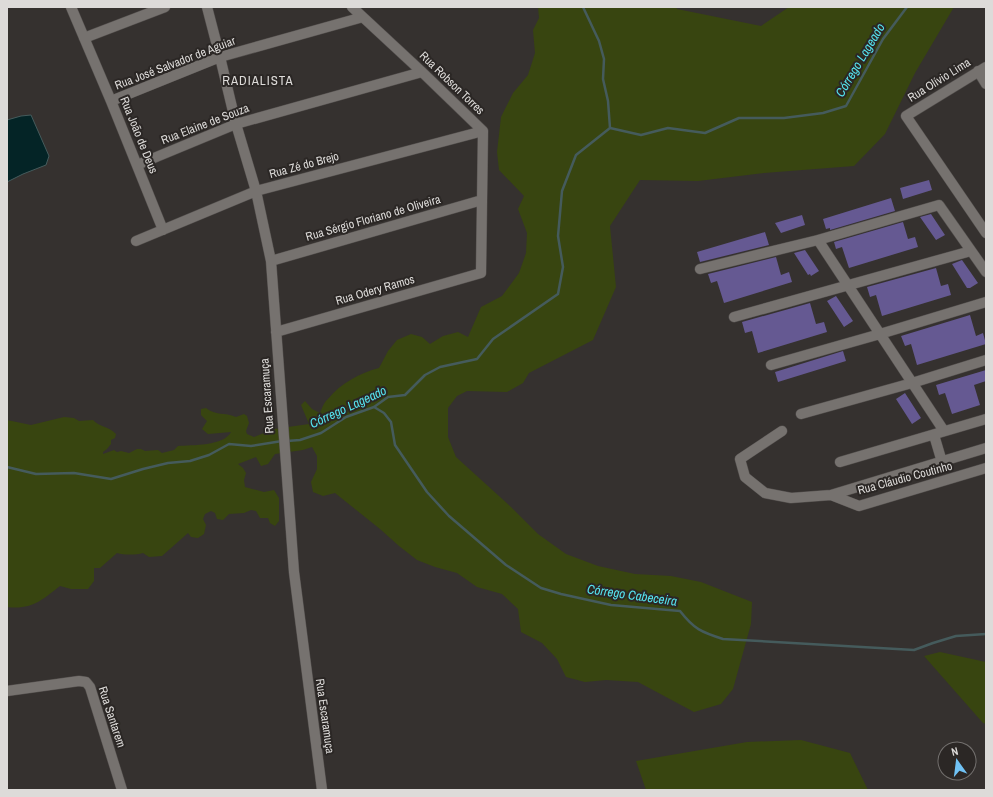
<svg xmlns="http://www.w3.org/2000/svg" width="993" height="797" font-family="'Archivo Narrow',sans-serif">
<rect width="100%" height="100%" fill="#35312f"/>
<path fill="#384510" d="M538,7H676L677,9L761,26L789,7H954L915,73L885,134L854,166L764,173L698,181L640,180L610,226L616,287L593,340L529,373L523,383L507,392L467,391L457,396L448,408V437L456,457L511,507L538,534L566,554L598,566L635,574L671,576L701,582L752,602L751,624L733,689L721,704L694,712L638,682L606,680L585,682L566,677L557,659L542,643L521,632L518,609L502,594L477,587L457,573L435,567L417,560L399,546L380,529L335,493L323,496L313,492L311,482L317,469V456L312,447L303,450L275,454L268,464L261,466L256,457L238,464L243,468L246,473L244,480L245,487L264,492L274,490L279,498V521L275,526L270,523L268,518H260L256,511L251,510L244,513L229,514L223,520L217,519L215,513L211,511L205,514L203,519L206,525L204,534L198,538L191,537L188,533L162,556L149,557L143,553C136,555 124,555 117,553L100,568H94V581L88,589H71L60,586C42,600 32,610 7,607V420L31,425L64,417L74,418L79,421L93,420C99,427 109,426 116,434L115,438L111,440V444L107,449L103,452V454L114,450L117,452L121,451L129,453L137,449H141L145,451L158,450L162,453L174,450L178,446C192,445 224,446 231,432L208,434L202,429L207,421L201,415V409L206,408C216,416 224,412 236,417L244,414L247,416L249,423L246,431L247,434L254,437L274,429L309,424L301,405L305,401L312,409L320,413C322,408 324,402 328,399C341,383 360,373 379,368L388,351L397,340L411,334L422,337L430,344L443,336L458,332L468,337L481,307L502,296L519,273L526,253L527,233L518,209L524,196L499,170L497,152L501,117L513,93L528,75L535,53L533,30L539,18Z
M940,652L986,662V724L983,723L924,656Z
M801,740L850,753L868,790H646L636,761L747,742Z"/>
<path fill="#042426" stroke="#455b5c" d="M31,115L49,156L46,165L23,174L7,182V120L21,116Z"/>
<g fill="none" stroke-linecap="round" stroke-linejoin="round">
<path stroke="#455b5c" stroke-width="2.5" d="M583,7L599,41L604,59L603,79L608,101L610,128
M610,128L641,135L668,128L705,133L739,118H784L823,113L846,106L883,39L907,7
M374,407L384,413L391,422L395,445L427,492L449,516L506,565L541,588L561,594L611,605L680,611C694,629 701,632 723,639L914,650L933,643L956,636L986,634
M287,441L300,440L321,433L346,417L374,407L388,397L405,395L425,375L440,367L477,359L493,339L558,294L563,267L558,236L562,191L576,155L610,128
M7,467L36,474L74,473L111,479L143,469L168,463L190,461L209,455L229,444L251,446L282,441"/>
</g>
<path fill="#655992" d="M929,180L932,190L903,199L900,188Z
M891,198L895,211L830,230V228L826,229L823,219Z
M931,214L945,235L936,240L920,217Z
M802,215L805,225L781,233L775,223Z
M903,222L908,239L915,237L918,247L849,268L842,247L836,249L834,242Z
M765,232L769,245L700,262L697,252Z
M805,250L819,271L811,276L810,274L808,275L794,253Z
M776,257L781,275L789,272L792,282L724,303L717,281L711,283L708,274Z
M962,260L978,283L970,288H967L952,264Z
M936,268L941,286L948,284L951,295L882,316L876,295L870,297L867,287Z
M836,296L853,321L844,327L827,301Z
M810,303L816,324L824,322L827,332L758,353L752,331L745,333L742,322Z
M970,315L976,336L983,333L986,344L917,365L911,344L905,346L901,336Z
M843,351L846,361L778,382L775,372Z
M986,370V381L974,385L980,405L952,414L945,393L939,395L936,385Z
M905,393L921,418L912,424L896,399Z"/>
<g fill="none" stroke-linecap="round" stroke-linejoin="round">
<g stroke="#534f4d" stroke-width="11">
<path id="minor" d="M71,7L111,101L163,230
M207,7L220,57L236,124L256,191L271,261L294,572L322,790
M84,38L165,7
M986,67L906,116L986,233
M978,71L986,84
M111,101L220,57L363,17
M137,165L236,124L422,72
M818,240L944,431
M136,241L256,191L483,131
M271,261L482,200
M700,269L818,240L939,205L986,272
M734,317L971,251
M276,332L481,273L483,131L422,72L352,7
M771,365L880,334L986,302
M801,414L912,383L986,360
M782,431L740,459L745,477L765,493L791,498L831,495L986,448
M934,435L942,462
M840,462L986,419
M831,495L859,506L986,468
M7,691L79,681L86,682L90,687L122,790"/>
</g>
<use href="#minor" stroke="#76726f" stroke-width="10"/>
</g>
<g text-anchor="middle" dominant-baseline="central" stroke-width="4" stroke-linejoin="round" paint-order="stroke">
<g font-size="12" fill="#dddbd9" stroke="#2b2725">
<text transform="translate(175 63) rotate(-21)">Rua José Salvador de Aguiar</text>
<text transform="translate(939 80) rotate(-32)">Rua Olívio Lima</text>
<text transform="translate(452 83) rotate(44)">Rua Robson Torres</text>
<text transform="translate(205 124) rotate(-21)">Rua Elaine de Souza</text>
<text transform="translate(139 135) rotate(68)">Rua João de Deus</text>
<text transform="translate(304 165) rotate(-15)">Rua Zé do Brejo</text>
<text transform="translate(373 218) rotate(-16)">Rua Sérgio Floriano de Oliveira</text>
<text transform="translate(375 290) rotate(-16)">Rua Odery Ramos</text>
<text transform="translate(267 396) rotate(-94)">Rua Escaramuça</text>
<text transform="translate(905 478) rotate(-15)">Rua Cláudio Coutinho</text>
<text transform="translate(325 716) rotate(82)">Rua Escaramuça</text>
<text transform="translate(112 717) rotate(72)">Rua Santarem</text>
</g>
<g font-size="13" font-style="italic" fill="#55e2ed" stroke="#2b2725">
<text transform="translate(860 60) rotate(-59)">Córrego Lageado</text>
<text transform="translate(348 407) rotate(-25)">Córrego Lageado</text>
<text transform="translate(632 595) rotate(8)">Córrego Cabeceira</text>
</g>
<g font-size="13" letter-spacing="1" fill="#dddbd9" stroke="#2b2725">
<text x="258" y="80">RADIALISTA</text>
</g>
</g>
<rect width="993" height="797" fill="none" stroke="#dddbd9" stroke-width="16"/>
<g transform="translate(957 761) rotate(346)"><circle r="19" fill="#2b2725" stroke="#726f6d"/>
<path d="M0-3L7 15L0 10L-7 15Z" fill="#70c2f4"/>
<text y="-6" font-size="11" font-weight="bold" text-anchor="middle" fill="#dddbd9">N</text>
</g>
</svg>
